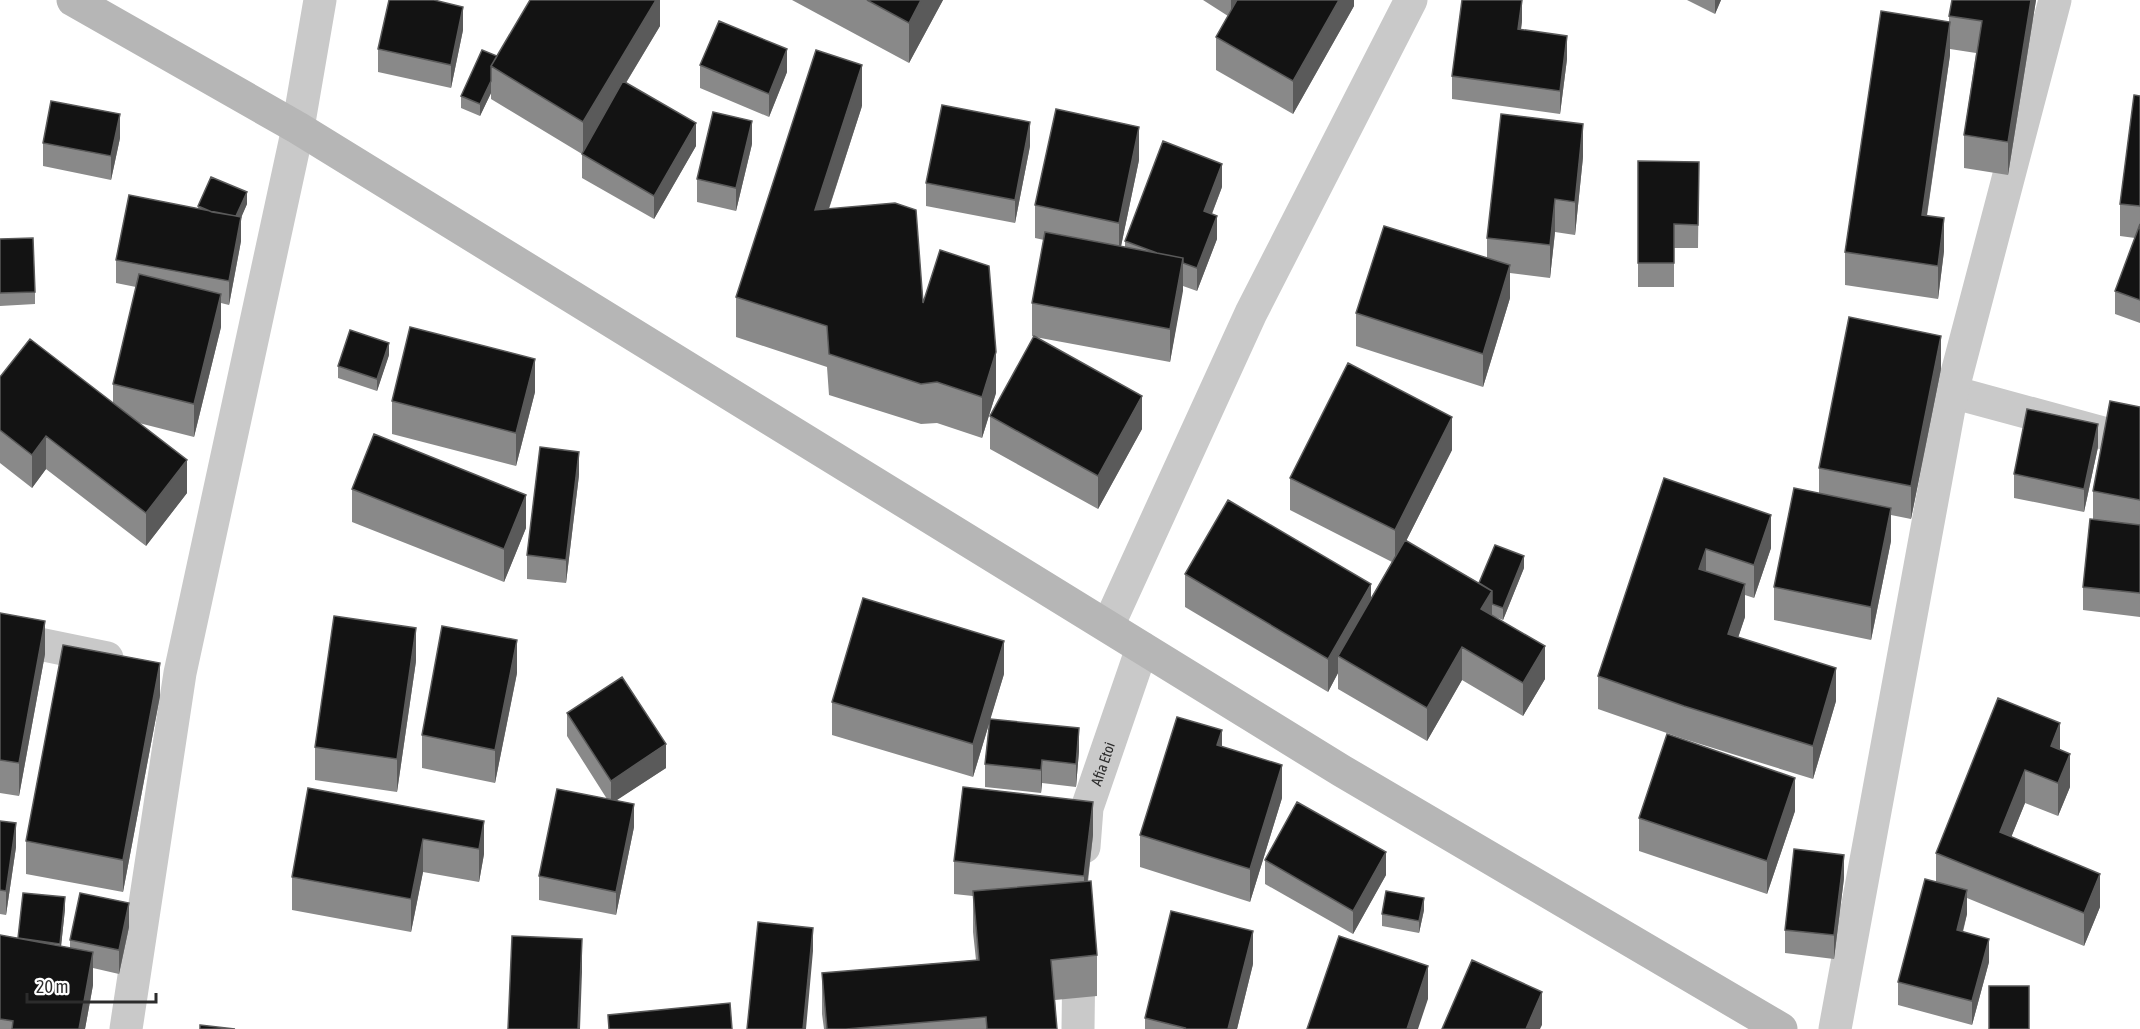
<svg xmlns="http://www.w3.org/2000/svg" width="2140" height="1029" font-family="'Asap Condensed',sans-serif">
<rect width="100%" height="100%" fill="#fff"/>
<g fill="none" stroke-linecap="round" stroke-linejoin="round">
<g stroke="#c9c9c9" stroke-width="33">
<path d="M1952,392L2140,443"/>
<path d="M1108,626L1251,313L1411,0"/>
<path d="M0,636L107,658"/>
<path id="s1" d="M1084,847L1087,808L1142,648"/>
<path d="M126,1029L180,673L298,128L320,0"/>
<path d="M1078,1029L1079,952"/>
<path d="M1835,1029L1952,392L2055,0"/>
</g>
<path stroke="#b6b6b6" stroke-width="33" d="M73,0L298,128L1342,771L1781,1029"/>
</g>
<path fill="#898989" d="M660,0V26L626,83L696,146L654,219L582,178V154L491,99V93L480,116L461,108V96L497,56Z
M792,0H943L909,63Z
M1203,0H1354V6L1293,114L1216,70V37L1228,16Z
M1687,0H1721L1715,14Z
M2036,0L2008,175L1964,168V135L1976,53L1950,49V55L1927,216L1944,251L1938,299L1845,285V252L1949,22V16Z
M1522,21L1521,29L1567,59L1560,114L1452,99V76Z
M463,30L451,88L378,72V49Z
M700,65L787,72L769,117L700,88Z
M2140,96V323L2115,314V291L2135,238L2120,236V204Z
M862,106L829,209L923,303L996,393L982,438L937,423L921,424L829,395L827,367L736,337V297Z
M120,138L111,180L43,166V143Z
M752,144L736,211L697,202V179Z
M1030,146L1015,223L926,206V183Z
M1583,157L1575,235L1555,232L1550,278L1510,273V298L1483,387L1356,346V313L1487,258V238Z
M1139,160L1121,246L1125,247V241L1222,187L1212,214L1217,239L1197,291L1183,286L1170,362L1035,337L1142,429L1098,509L990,449V416L1034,337L1032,336V303L1044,240L1035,238V205Z
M1638,161L1699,162L1698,248H1674V287H1638Z
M247,204L241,217V241L229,305L221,303V327L194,437L139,423L187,493L146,546L46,469L32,488L0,463V377L113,403V384L136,287L116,283V260L198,209V206Z
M0,239L35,292V304L0,306Z
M389,355L377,391L338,378V366Z
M1941,369L1911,519L1891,515V541L1871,640L1774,620V587L1819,493V468Z
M535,392L516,466L392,434V401Z
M2140,407V617L2083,610V587L2093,519V491Z
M2098,447L2084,512L2014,498V474Z
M1452,450L1406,541L1479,583L1524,568L1503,620L1493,616L1545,679L1523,716L1462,680L1427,741L1338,689V673L1328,692L1185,607V574L1371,598L1392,562L1290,510V478Z
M579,475L566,583L527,579V555Z
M1664,478L1771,548L1754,598L1745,595V617L1738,638L1836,701L1813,779L1684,739L1598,709V676Z
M352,489L526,528L504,582L352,522Z
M0,613L45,654L19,796L0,793Z
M416,661L397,792L315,780V747Z
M517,673L495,783L422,768V735Z
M1004,674L990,719L1079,751L1076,787L1042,783L1041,793L985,787V764L989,724L973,777L832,735V702Z
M160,696L123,892L26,874V841Z
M1998,698L2060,750L2070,787L2058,816L2025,803L2011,837L2100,907L2084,946L1967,898V914L1963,932L1989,962L1972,1025L1898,1005V982L1936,882V853Z
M567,713L666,768L616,800L634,827L616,915L539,900V876L607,799L567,736Z
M1222,746L1282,798L1250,902L1140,867V835Z
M1795,811L1767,894L1639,851V818Z
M0,821L16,847L6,915L0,914Z
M484,821V854L479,882L423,872L411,932L292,910V877Z
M1093,835L1088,882L1097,955V996L1055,1000L1057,1029H824L822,1014V973L976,960L973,932V896L954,894V861Z
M1265,860L1386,875L1353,934L1265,884Z
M1844,878L1834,959L1785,953V930Z
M65,909L61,946L70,948V940L129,927L119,974L93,968V985L85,1029H0V935L18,938Z
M1424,910L1419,933L1382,926V914Z
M1253,964L1237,1029H1145V1018Z"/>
<path fill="#5a5a5a" d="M656,0H660V26L583,154V122Z
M921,0H943L909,63V23Z
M1231,0H1243L1231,18Z
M1339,0H1354V6L1293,114V81Z
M1522,0V21L1518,52V29Z
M1715,0H1721L1715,14Z
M2031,0H2036L2008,175V142Z
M463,7V30L451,88V65Z
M1950,22V55L1922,248V215Z
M1567,36V59L1560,114V91Z
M787,49V72L769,117V94Z
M862,65V106L815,251V210Z
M491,81V93L480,116V104Z
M120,114V138L111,180V156Z
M752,121V144L736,211V188Z
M1030,122V146L1015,223V200Z
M696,123V146L654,219V196Z
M1583,124V157L1575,235V202Z
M1139,127V160L1119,256V223Z
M1222,164V187L1204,234V211Z
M247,192V204L241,218V241L229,305V281L234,221Z
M1555,199V232L1550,278V245Z
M1217,216V239L1197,291V268Z
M1944,218V251L1938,299V266Z
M1183,258V291L1170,362V329Z
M1510,265V298L1483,387V354Z
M221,294V327L194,437V404Z
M1941,336V369L1911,519V486Z
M389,343V355L377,391V379Z
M996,352V393L982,438V397Z
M535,359V392L516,466V433Z
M1142,396V429L1098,509V476Z
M1452,417V450L1395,563V530Z
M2098,424V447L2084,512V489Z
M46,436V469L32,488V455Z
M579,452V475L566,583V560Z
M187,460V493L146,546V513Z
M526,495V528L504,582V549Z
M1891,508V541L1871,640V607Z
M1771,515V548L1754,598V565Z
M1706,549V582L1699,569Z
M1524,556V568L1503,620V608Z
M1371,584V617L1338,656V673L1328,692V659Z
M1745,584V617L1728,667V634Z
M1492,591V624L1481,609Z
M45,621V654L19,796V763Z
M416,628V661L397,792V759Z
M517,640V673L495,783V750Z
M1004,641V674L973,777V744Z
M1545,646V679L1523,716V683Z
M1462,647V680L1427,741V708Z
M160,663V696L123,892V860Z
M1836,668V701L1813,779V746Z
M2060,723V756L2051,746Z
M1079,728V751L1076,787V764Z
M1222,730V763L1217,745Z
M666,744V768L611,804V781Z
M2070,754V787L2058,816V783Z
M1042,760V783L1041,793V770Z
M1282,765V798L1250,902V869Z
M2025,770V803L2000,865V832Z
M1795,778V811L1767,894V861Z
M1093,802V835L1084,909V876Z
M634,804V827L616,915V892Z
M484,821V854L479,882V849Z
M16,823V847L6,915V891Z
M423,839V872L411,932V899Z
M1386,852V875L1353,934V911Z
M1844,855V878L1834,959V935Z
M2100,874V907L2084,946V913Z
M1967,890V914L1957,953V930Z
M65,897V909L60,956V944Z
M1424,898V910L1419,933V921Z
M129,903V927L119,974V950Z
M813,928V951L806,1029H803Z
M1253,931V964L1237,1029H1228Z
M582,939V972L580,1029H578Z
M1989,939V962L1972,1025V1001Z
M93,952V985L85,1029H79Z
M1428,966V999L1418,1029H1407Z
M1542,992V1025L1540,1029H1526Z"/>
<path fill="#131313" stroke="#5a5a5a" stroke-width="1.5" d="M389,0H434L463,7L451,65L378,49Z
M530,0H656L583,122L491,66Z
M867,0H921L909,23Z
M1237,0H1339L1293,81L1216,37Z
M1462,0H1522L1518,29L1567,36L1560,91L1452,76Z
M1952,0H2031L2008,142L1964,135L1982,21L1949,16Z
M1881,11L1950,22L1922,215L1944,218L1938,266L1845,252Z
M719,21L787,49L769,94L700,65Z
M482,50L497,56L491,66V81L480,104L461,96Z
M816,50L862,65L815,210L895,203L916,210L923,303L940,250L989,266L996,352L982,397L937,382L921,384L829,354L827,326L736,297Z
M623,81L696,123L654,196L582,154Z
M2134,95L2140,96V206L2120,204Z
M51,101L120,114L111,156L43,143Z
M942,105L1030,122L1015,200L926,183Z
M1056,109L1139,127L1119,223L1035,205Z
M713,112L752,121L736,188L697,179Z
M1501,114L1583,124L1575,202L1555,199L1550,245L1487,238Z
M1163,141L1222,164L1204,211L1217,216L1197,268L1183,263V258L1157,253L1125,241Z
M1638,161L1699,162L1698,225L1674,224V263H1638Z
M211,177L247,192L236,216L212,212L198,206Z
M129,195L241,217L229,281L116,260Z
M2140,224V300L2115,291Z
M1384,226L1510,265L1483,354L1356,313Z
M1045,232L1183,258L1170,329L1032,303Z
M33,238L35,292L0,293V239Z
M139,274L221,294L194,404L113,384Z
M1849,317L1941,336L1911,486L1819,468Z
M410,327L535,359L516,433L392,401Z
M350,330L389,343L377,379L338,366Z
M1034,336L1142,396L1098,476L990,416Z
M30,339L187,460L146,513L46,436L32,455L0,430V377Z
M1348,363L1452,417L1395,530L1290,478Z
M2110,401L2140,407V500L2093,491Z
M2027,409L2098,424L2084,489L2014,474Z
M374,434L526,495L504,549L352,489Z
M540,447L579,452L566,560L527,555Z
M1664,478L1771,515L1754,565L1706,549L1699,569L1745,584L1728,634L1836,668L1813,746L1684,706L1598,676Z
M1794,488L1891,508L1871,607L1774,587Z
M1228,500L1371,584L1328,659L1185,574Z
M2090,519L2140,525V593L2083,587Z
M1405,540L1492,591L1481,609L1545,646L1523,683L1462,647L1427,708L1338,656Z
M1495,545L1524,556L1503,608L1492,604V591L1479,583Z
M863,598L1004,641L973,744L832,702Z
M0,613L45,621L19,763L0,760Z
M334,616L416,628L397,759L315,747Z
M442,626L517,640L495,750L422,735Z
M63,645L160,663L123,860L26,841Z
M622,677L666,744L611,781L567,713Z
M1998,698L2060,723L2051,746L2070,754L2058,783L2025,770L2000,832L2100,874L2084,913L1936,853Z
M1177,717L1222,730L1217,745L1282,765L1250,869L1140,835Z
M990,719L1079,728L1076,764L1042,760L1041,770L985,764Z
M1667,734L1795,778L1767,861L1639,818Z
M963,787L1093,802L1084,876L954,861Z
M308,788L484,821L479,849L423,839L411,899L292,877Z
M557,789L634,804L616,892L539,876Z
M1297,802L1386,852L1353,911L1265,860Z
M0,821L16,823L6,891L0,890Z
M1794,849L1844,855L1834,935L1785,930Z
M1925,879L1967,890L1957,930L1989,939L1972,1001L1898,982Z
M1091,881L1097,955L1051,960L1057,1029H987L986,1017L846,1029H827L822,973L979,960L973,891Z
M1386,891L1424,898L1419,921L1382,914Z
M23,893L65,897L60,944L18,938Z
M80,893L129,903L119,950L70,940Z
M1171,911L1253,931L1228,1029H1184L1185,1028L1145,1018Z
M758,922L813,928L803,1029H747Z
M0,935L93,952L79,1029H12L13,1021L0,1019Z
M512,936L582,939L578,1029H508Z
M1339,936L1428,966L1407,1029H1307Z
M1472,960L1542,992L1526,1029H1442Z
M1989,986H2029V1029H1989Z
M730,1003L732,1029H609L608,1015Z
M200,1025L235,1029H200Z"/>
<g text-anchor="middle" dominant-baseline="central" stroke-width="6" stroke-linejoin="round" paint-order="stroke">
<g font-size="15" fill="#2c2c2c" stroke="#fff">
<text stroke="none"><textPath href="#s1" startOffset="86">Afia Etoi</textPath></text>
</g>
</g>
<path d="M27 993v9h129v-9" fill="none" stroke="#2c2c2c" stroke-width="3"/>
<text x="36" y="993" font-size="18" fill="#2c2c2c" stroke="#ffffff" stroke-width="4.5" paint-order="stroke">20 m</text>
</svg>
